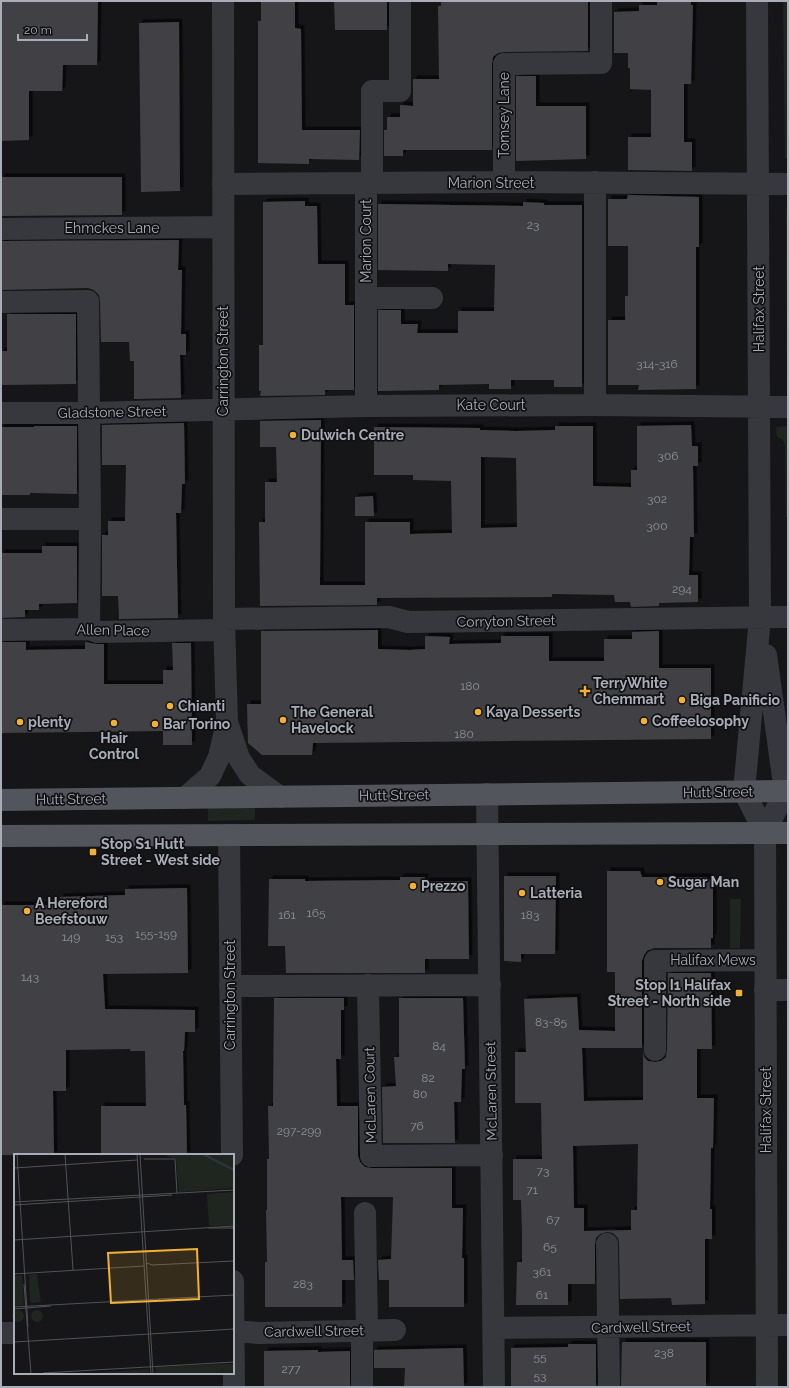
<svg xmlns="http://www.w3.org/2000/svg" width="789" height="1388" font-family="Raleway,sans-serif">
<defs>
<filter id="shadow"><feDropShadow dx="3.5" dy="-3.5" stdDeviation="0" flood-color="#0009"/></filter>
</defs>
<rect width="100%" height="100%" fill="#161618"/>
<path fill="#1e261f" d="M783,1H788V158H785Z
M786,209H788V383H787Z
M788,426V517H786L785,445L783,440L777,437L776,427Z
M208,806H255V820L208,821Z
M730,899H741L740,948H730Z"/>
<path fill="#404145" fill-rule="evenodd" filter="url(#shadow)" d="M1,1H98L97,65H63L62,91H29V140L1,141Z
M261,1H295V28L301,29L302,130H360L359,160L309,159V164L258,163V21H261Z
M334,1H387V30H335Z
M441,1H588V51L504,52L498,53L493,57L492,64V150H403V156H384V130H387V117H400V105L413,106V79H439L438,6H441Z
M657,1H691V5H693L691,84H684V142H692V171L628,170V137H651V90L630,89V68H628V53H614V12L639,11V5H657Z
M179,22L180,191L141,192L139,23Z
M516,76H536V106H586V159L516,161Z
M1,177H122V215L1,216Z
M628,195L699,197V247H696V389L638,390L639,385H608V320H625V296H628V246H608V199H627Z
M305,201V206H317L318,264H345V305H354V390H325V395L260,396L261,391H259V345H263V202Z
M523,202L544,203V205H582V387H554V380H511V389H489V384L439,385V390L378,391V310H401V324H418L417,333H458V311H494L495,265L448,264V271L378,270V204L523,206Z
M179,240L178,270H182L181,334H186V355H180L181,398L134,399V361H130L129,342H101L100,301L99,295L94,290L88,288L1,290V241Z
M7,314H76V384L1,385V351H7Z
M321,420L320,585H365V522H410V534L452,533L451,481L413,480V475H374V427L480,428V430L516,431L555,430V426H593V486L631,487V470H637V426L691,425L692,446H698V466H693L694,537H690L689,575H698V602L659,603V606L631,607L630,602H615L614,595L552,594V597L377,598V605L260,606L259,522H265V482H277L276,447H260V421ZM481,457L516,458L517,527L481,528Z
M184,423L185,484H182L181,513H176L178,618L119,619L118,596H102V535H108V521H125L126,465H102V425Z
M34,426H77V494L30,493V495H1V427H34Z
M373,496L374,516H355V497Z
M42,546H77V603L39,604V610H25V617L1,618V553H42Z
M378,630V649L409,650L425,649V636L450,637L449,644L501,643V636H549V661H604V639H632V632L659,631V668H711V739L313,743L312,755H262L248,743L247,704H261V631Z
M1,642H26V650L85,649V642L97,644H104V684H163V670H173L172,643H191L192,745H163V731L1,733Z
M607,871H640L642,877H707L713,883V938H711V948H655L648,950L644,955L642,961V1048H582L584,1101L643,1100V1051L644,1057L648,1061L655,1062L661,1061L666,1057L667,1050L668,973H711L712,1049H697V1098H714L713,1148H711L710,1209H712V1239H705V1304L672,1305L671,1298L620,1299L619,1243L618,1238L613,1233L607,1232L600,1234L596,1238L595,1244V1284H568V1305H516L517,1262H522V1231L521,1200H513V1159H542L541,1103H515V1052H526L524,999L577,997L579,1030L615,1031V972H607ZM638,1144L637,1210H631V1230L584,1231V1208H574L573,1146Z
M504,876H556L555,954H521V962L504,961Z
M400,877H425L424,881H468L469,959H425V973H286L285,946H268L269,879H305V881L400,880Z
M187,888L188,973L103,974L105,1009L195,1010V1032H185L184,1051H183L184,1105H186L187,1155H101V1106H146L145,1051H130V1049L66,1050V1091H53L54,1155H1V905H60V897L125,895V889Z
M274,998H344V1010H341V1059H336L337,1106H358V1156L360,1162L365,1167L371,1168H452V1208H463L462,1258H464V1307H389V1280H379L378,1260L391,1259L393,1197H341L342,1260H353L354,1280H342V1307H265V1262H267L266,1210H267V1159H269L268,1106H273Z
M399,998H463L465,1069H462L461,1102H454L455,1143H383L382,1087L396,1086L394,1057H399Z
M622,1342H706V1387H621Z
M568,1344H596V1387L511,1386V1348L568,1347Z
M463,1348L464,1387H404L405,1368H374V1350Z
M318,1350V1352L350,1351V1387H264V1351Z"/>
<g fill="none" stroke-linecap="round" stroke-linejoin="round">
<path stroke="#37383d" stroke-width="22" d="M757,1L760,618L744,791L765,833
M504,182V64L601,63V1
M595,182V405
M223,184L504,182L788,184
M366,184V406
M372,184V91H400V1
M1,229L223,227
M366,298H432
M1,302L88,301L90,519
M1,413H90L366,406L595,405L788,407
M1,519H90L89,629
M224,619L389,617L408,622L788,617
M1,630L89,629L97,632L224,630
M766,655L785,791L765,833L767,1387
M227,722L239,758L250,775L280,797
M487,794L494,1387
M185,798L210,776L219,757L227,722L224,619L223,1
M229,835L232,1155
M368,985L371,1156L492,1155
M230,986L490,985
M765,990H788
M655,1050V961L765,960
M365,1213L367,1330
M607,1244L609,1387
M233,1281L234,1387
M494,1328L788,1325
M362,1330V1387
M233,1331L259,1333L395,1330
M1,1333H15"/>
<path stroke="#53555c" stroke-width="22" d="M1,800L788,791
M1,836L788,833"/>
</g>
<g fill="#f2b134" stroke="#111113" stroke-width="1.5">
<circle cx="293" cy="435" r="4"/>
<path d="M583 685h4v4h4v4h-4v4h-4v-4h-4v-4h4z"/>
<circle cx="682" cy="700" r="4"/>
<circle cx="170" cy="706" r="4"/>
<circle cx="478" cy="712" r="4"/>
<circle cx="283" cy="720" r="4"/>
<circle cx="644" cy="721" r="4"/>
<circle cx="20" cy="722" r="4"/>
<circle cx="114" cy="723" r="4"/>
<circle cx="155" cy="724" r="4"/>
<rect x="89" y="848" width="8" height="8" rx="2"/>
<circle cx="660" cy="882" r="4"/>
<circle cx="413" cy="886" r="4"/>
<circle cx="522" cy="893" r="4"/>
<circle cx="27" cy="911" r="4"/>
<rect x="735" y="989" width="8" height="8" rx="2"/>
</g>
<g text-anchor="middle" dominant-baseline="central" stroke-width="3.5" stroke-linejoin="round" paint-order="stroke">
<g font-size="12" fill="#8e929b">
<text x="533" y="225">23</text>
<text x="657" y="364">314-316</text>
<text x="668" y="456">306</text>
<text x="657" y="499">302</text>
<text x="657" y="526">300</text>
<text x="682" y="589">294</text>
<text x="470" y="686">180</text>
<text x="464" y="734">180</text>
<text x="316" y="913">165</text>
<text x="287" y="915">161</text>
<text x="530" y="915">183</text>
<text x="156" y="934">155-159</text>
<text x="71" y="937">149</text>
<text x="114" y="937">153</text>
<text x="30" y="977">143</text>
<text x="551" y="1022">83-85</text>
<text x="439" y="1046">84</text>
<text x="428" y="1078">82</text>
<text x="420" y="1094">80</text>
<text x="417" y="1126">76</text>
<text x="299" y="1131">297-299</text>
<text x="543" y="1171">73</text>
<text x="532" y="1190">71</text>
<text x="553" y="1220">67</text>
<text x="550" y="1247">65</text>
<text x="542" y="1272">361</text>
<text x="303" y="1284">283</text>
<text x="542" y="1295">61</text>
<text x="664" y="1353">238</text>
<text x="540" y="1357">55</text>
<text x="291" y="1369">277</text>
<text x="540" y="1376">53</text>
</g>
<g font-size="14" fill="#a8adb8" stroke="#111113">
<text transform="translate(504 115) rotate(-90)">Tomsey Lane</text>
<text x="491" y="183">Marion Street</text>
<text x="112" y="228">Ehmckes Lane</text>
<text transform="translate(366 241) rotate(-90)">Marion Court</text>
<text transform="translate(759 309) rotate(-90)">Halifax Street</text>
<text transform="translate(223 361) rotate(-90)">Carrington Street</text>
<text x="491" y="405">Kate Court</text>
<text transform="translate(112 412) rotate(-1)">Gladstone Street</text>
<text transform="translate(506 621) rotate(-1)">Corryton Street</text>
<text transform="translate(113 630) rotate(1)">Allen Place</text>
<text transform="translate(718 792) rotate(-1)">Hutt Street</text>
<text transform="translate(394 795) rotate(-1)">Hutt Street</text>
<text transform="translate(71 799) rotate(-1)">Hutt Street</text>
<text x="713" y="960">Halifax Mews</text>
<text transform="translate(230 995) rotate(-90)">Carrington Street</text>
<text transform="translate(491 1091) rotate(-91)">McLaren Street</text>
<text transform="translate(370 1095) rotate(-91)">McLaren Court</text>
<text transform="translate(766 1110) rotate(-90)">Halifax Street</text>
<text transform="translate(641 1327) rotate(-1)">Cardwell Street</text>
<text transform="translate(314 1331) rotate(-1)">Cardwell Street</text>
</g>
<g font-size="14" font-weight="bold" fill="#a8adb8" stroke="#111113" text-anchor="start">
<text x="301" y="435">Dulwich Centre</text>
<text x="593" y="683">TerryWhite<tspan x="593" dy="16">Chemmart</tspan></text>
<text x="690" y="700">Biga Panificio</text>
<text x="178" y="706">Chianti</text>
<text x="291" y="712">The General<tspan x="291" dy="16">Havelock</tspan></text>
<text x="486" y="712">Kaya Desserts</text>
<text x="652" y="721">Coffeelosophy</text>
<text x="28" y="722">plenty</text>
<text x="163" y="724">Bar Torino</text>
<text x="114" y="738" text-anchor="middle">Hair<tspan x="114" dy="16">Control</tspan></text>
<text x="101" y="844">Stop S1 Hutt<tspan x="101" dy="16">Street - West side</tspan></text>
<text x="668" y="882">Sugar Man</text>
<text x="421" y="886">Prezzo</text>
<text x="530" y="893">Latteria</text>
<text x="35" y="903">A Hereford<tspan x="35" dy="16">Beefstouw</tspan></text>
<text x="731" y="985" text-anchor="end">Stop I1 Halifax<tspan x="731" dy="16">Street - North side</tspan></text>
</g>
</g>
<g transform="translate(14 1154)">
<rect width="220" height="220" fill="#161618"/>
<path d="M147,0H220V34L165,38L162,5ZM220,38V71L195,72L193,40ZM23,120L27,148L19,149L16,148L15,121ZM8,121L10,151L0,152V122ZM17 162a6 6 0 1 1 12 0a6 6 0 1 1-12 0ZM-2 162a6 6 0 1 1 12 0a6 6 0 1 1-12 0ZM210,210H220V220H141L142,213ZM134,215L136,220H64Z" fill="#1e261f"/>
<path fill="none" stroke="#2c353c" stroke-width="2" d="M189,0L220,16"/>
<path fill="none" stroke="#505258" stroke-width="1" d="M3,0L14,173M51,0L59,116M123,0L137,220M126,0L139,220M130,5H161L163,39M0,14L123,6M0,48L220,36M0,51L158,41M194,74H220M0,86L220,72M133,109L138,111L220,107M0,120L130,112M10,130L17,220M145,145L220,141M0,153L146,145M0,155L37,152M0,188L220,175M29,219L220,208"/>
<path fill="#f2b134" fill-opacity="0.15" stroke="#f2b134" stroke-width="2" d="M183,95L185,145L97,149L94,99Z"/>
<rect width="220" height="220" fill="none" stroke="#a8adb8" stroke-width="2"/>
</g>
<rect width="789" height="1388" fill="none" stroke="#a8adb8" stroke-width="4"/>
<path d="M18 34v6h69v-6" fill="none" stroke="#a8adb8" stroke-width="2"/>
<text x="24" y="34" font-size="12" fill="#a8adb8" stroke="#111113" stroke-width="3" paint-order="stroke">20 m</text>
</svg>
